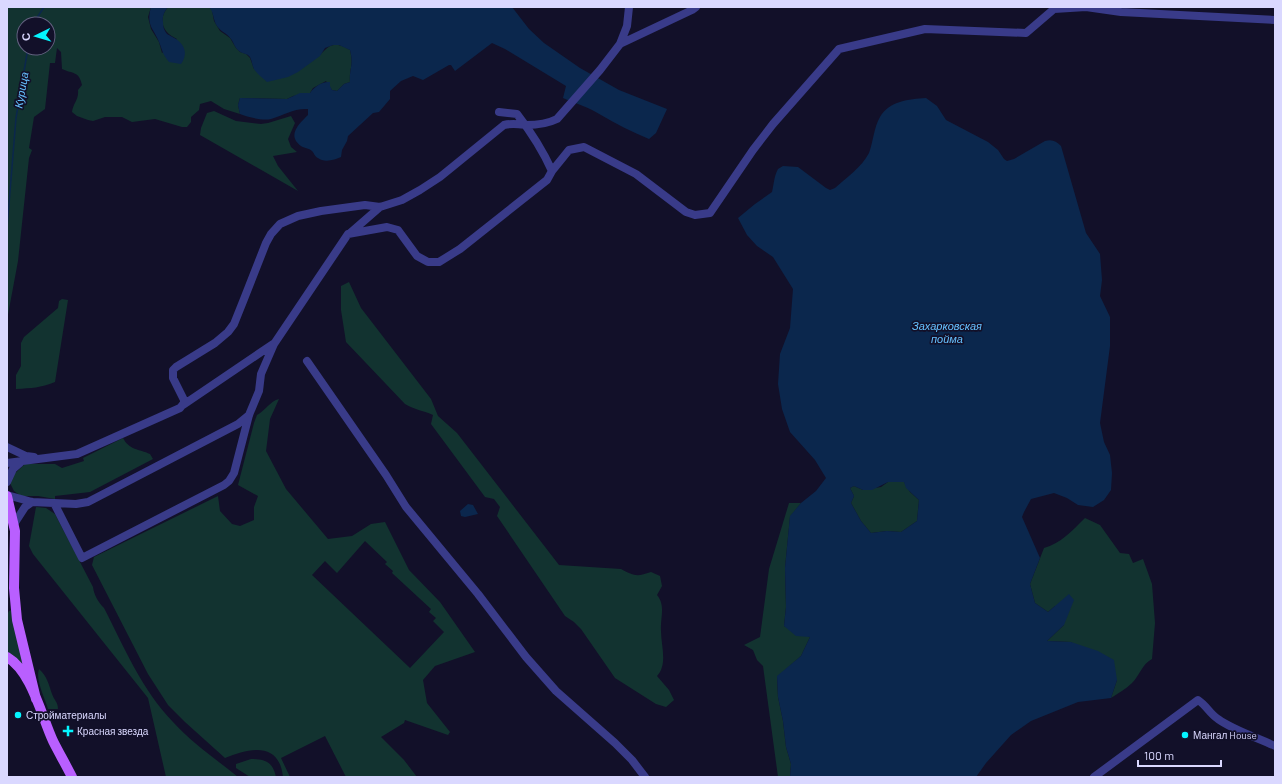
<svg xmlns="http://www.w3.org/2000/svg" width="1282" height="784" font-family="Barlow,sans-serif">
<rect width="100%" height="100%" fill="#121029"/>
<path fill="#123330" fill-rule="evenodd" d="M7,7H151L148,17L151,29L159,42L162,53L177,39C163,33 157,20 168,7H209L212,10L214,21L220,31L230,38L236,48L240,52L246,54L250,58L254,69L312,61C328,51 328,37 350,50C354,65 349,69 350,82L344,84L337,91L332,90L326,81L313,88L310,93L293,96L287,99L240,98L238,105L240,114L224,109L211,101L200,104L199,110L191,117V122L187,127H182L155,119L132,122L122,117H105L93,121L88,120L77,116L72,112C73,103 79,100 78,90L82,85C79,71 73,74 62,69L61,52L57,48L55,63H50L45,109L34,117L29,148L32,150L29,158L18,261L7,320ZM24,24H48V48H24Z
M214,111L236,121L261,124L268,123L291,116L295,123L288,139L291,147L297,152L273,156L278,166L298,191L200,135L201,128L207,113Z
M349,282L361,308L431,399L438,416L457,433L559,565L621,569C634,576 637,577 651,572L660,576L662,586L657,595C666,606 660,618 661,631C661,646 668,664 657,676L669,690L674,700L666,707L656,704L615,678L581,629L574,622L565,616L497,516L500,507L494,499L485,497L431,424L433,415C422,410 415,410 405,404L346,342L341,310V286Z
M62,299L68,300L55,382C40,388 32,388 16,389V375L21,366V343L24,337L58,308L59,301Z
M279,399L270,419L266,451L286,489L328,539L352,536L371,524L385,522L409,570L440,602L475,652L435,666L423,680L427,703L450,732L448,735L405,720L404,723L381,737L404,760L417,777H346L325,736L281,758L290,777H283C279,741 250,748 225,758L185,722L168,705L148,674L92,565L94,557L218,496L220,511L232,524L240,526L254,520V507L258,496L238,485L254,423L257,415C265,411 270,401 279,399ZM365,541L387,562L385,564L393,571L392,573L431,609L429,612L436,618L433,621L444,632L410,668L312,575L325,561L337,573Z
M123,438C129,450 139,449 150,454L153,459L90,492L55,496V499L38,496H21L14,491L10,483L11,477L25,464H55L62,468L84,461L83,458Z
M888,482H904L910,492L919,500L917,521L901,532L887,531L871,533L861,521L851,503L854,496L850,488L854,486L863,490L881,487Z
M789,503H801L790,517L785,568L786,607L784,626L810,637L801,656L777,677L778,697L783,721L786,747L791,764L790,777H778L763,666L757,660L753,650L744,645L760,637L769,569Z
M36,507L46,508L55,514L93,587C94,595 98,602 104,608C124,647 142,690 173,722C191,742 217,760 238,777H166L148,698L33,554L29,546Z
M1085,518L1100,525L1120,553L1129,554L1133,563L1143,559L1152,584L1155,623L1152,659C1142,664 1140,675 1132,683C1126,689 1118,693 1111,698L1117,680L1071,642L1047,641L1064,625L1055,606L1048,612L1035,603L1030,584L1044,548C1060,544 1073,530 1085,518Z
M12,610L23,663L22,664L7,653V615L9,611Z
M39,669C47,676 49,685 52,694C54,700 58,702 58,709H48C45,698 35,680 39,669Z
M251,759C265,759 273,762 276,777H250L236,768V764Z"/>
<path fill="#0b274d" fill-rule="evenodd" d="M151,7H168C164,12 162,16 163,22C163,27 164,30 167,34C170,36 173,37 176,39C185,45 188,54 181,64L169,62C162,53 163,52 159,42C153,27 146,26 151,7Z
M209,7H512L529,29L544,43L580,68L619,90L667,109L656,133L649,139C632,132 616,124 601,115C590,108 575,103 563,98L566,86L505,49L492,43L455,71L451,65H449L423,80L413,76L401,81L390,91V99L379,112L373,113L348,136L347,141L342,150L341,157C335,160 324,163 318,158C315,157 314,153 312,151C309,148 304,148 301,146C286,135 300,123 308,115V109C294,108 284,115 271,119C262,121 248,117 240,114L238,105L240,98L287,99L300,93H310C314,87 322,81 330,82V86L332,90L337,91L344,84L350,82C349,69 354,65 350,50L339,45H333L325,48L320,56L298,72L288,77L267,82C263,78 257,74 254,69C252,65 252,61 250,57C247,53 243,54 239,51C235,48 234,43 231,39C227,33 221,32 217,26C213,20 214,12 209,7Z
M926,98L937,106L946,120L988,142L998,150L1004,159L1007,161L1014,159L1045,141C1052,139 1056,141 1061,146L1086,233L1100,254L1102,280L1100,296L1110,317V346L1100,423L1104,442L1110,455L1112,473L1111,490L1104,500L1093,507L1078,505L1067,498L1054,493L1031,499L1024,512L1022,517L1040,558L1030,584L1035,603L1048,612L1069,594L1074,600L1064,625L1047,641L1071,642L1098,651L1114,660L1117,680L1111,698L1078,702L1031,721L1011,735L986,763L976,777H790L791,764L786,747L783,721L778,697L777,676L801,656L810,637L796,636L784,626L786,607L785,568L790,516L801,503L816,491L826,478L815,460L790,432L782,409L778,384L780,354L790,328L793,289L773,257L757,246L747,235L738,218L755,204L772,192C774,184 774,176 778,169L783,166L798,167L826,188L830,190L835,188C846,178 862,167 869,153C873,142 874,127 880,117C889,101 909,99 926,98ZM888,482H904L906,488L919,500L917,521L901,532L887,531L871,533L861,521L851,503L854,496L850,488L854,486L863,490H872Z
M468,504L473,505L478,514L465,517L461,516L460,511Z"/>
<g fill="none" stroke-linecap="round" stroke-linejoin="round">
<path stroke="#0b274d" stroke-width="1.5" d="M33,24L44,7
M7,228L16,118L28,48"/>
<path stroke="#393b89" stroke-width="8" d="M620,44L692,10L696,7
M552,171L569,150L584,147L636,174L686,212L695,215L710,213L753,150L773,124L839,49L925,29L1026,33L1054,9L1086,7L1121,12L1275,20
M349,234L380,207
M307,361L386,475L406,507L478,594L526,657L556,691L615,743L632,760L645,777
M183,405L273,344
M7,447L26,456L34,457
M7,463L77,454L180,408L184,403V400L173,378V370L176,367L215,343L228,332L234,324L244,299L266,243L271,234L280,224L298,216L321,211L365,205L380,207L402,200L420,190L440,177L504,125C512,123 518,124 526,125C538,125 547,124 557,119L600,70L620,44L627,26L629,7
M7,482L13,469L20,463
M7,495L32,502L54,503L82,558L224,485L229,481L234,473L249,415L259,391L261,374L274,344L348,234L387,227L398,230L417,256L428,262H439L460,249L547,180L552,171C543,151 531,132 517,114L499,112
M54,503L76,504L88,502L238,424L249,415
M14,524L25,507L32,502
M1094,777L1198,700C1207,706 1209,713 1218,719C1233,730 1258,738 1275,746"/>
<path stroke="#b95fff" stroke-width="10" d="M7,496L15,531L14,588L17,620L36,699
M7,657C32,672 41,715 53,741C59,753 66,765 72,777"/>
</g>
<g fill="#04f5ff" stroke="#121029" stroke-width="1.5">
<circle cx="18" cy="715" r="4"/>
<path d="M66 725h4v4h4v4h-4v4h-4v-4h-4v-4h4z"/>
<circle cx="1185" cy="735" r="4"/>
</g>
<g text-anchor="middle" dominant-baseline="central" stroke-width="3.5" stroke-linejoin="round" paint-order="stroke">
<g font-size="10" fill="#dad8ff" stroke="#121029" text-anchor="start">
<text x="26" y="715">Стройматериалы</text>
<text x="77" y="731">Красная звезда</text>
<text x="1193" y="735">Мангал House</text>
</g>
<g font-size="11" font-style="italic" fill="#66c1ff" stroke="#121029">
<text transform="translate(21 90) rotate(-80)">Курица</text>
<text x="947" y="325">Захарковская<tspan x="947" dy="13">пойма</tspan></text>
</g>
</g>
<rect width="1282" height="784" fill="none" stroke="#dad8ff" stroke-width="16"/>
<g transform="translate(36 36) rotate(265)"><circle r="19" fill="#121029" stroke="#62607f"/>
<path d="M0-3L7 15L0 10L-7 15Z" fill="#04f5ff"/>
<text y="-6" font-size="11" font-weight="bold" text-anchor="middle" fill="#dad8ff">С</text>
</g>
<path d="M1138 760v6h83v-6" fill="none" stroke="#dad8ff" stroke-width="2"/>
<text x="1144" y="760" font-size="12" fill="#dad8ff" stroke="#121029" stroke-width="3" paint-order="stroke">100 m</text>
</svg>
